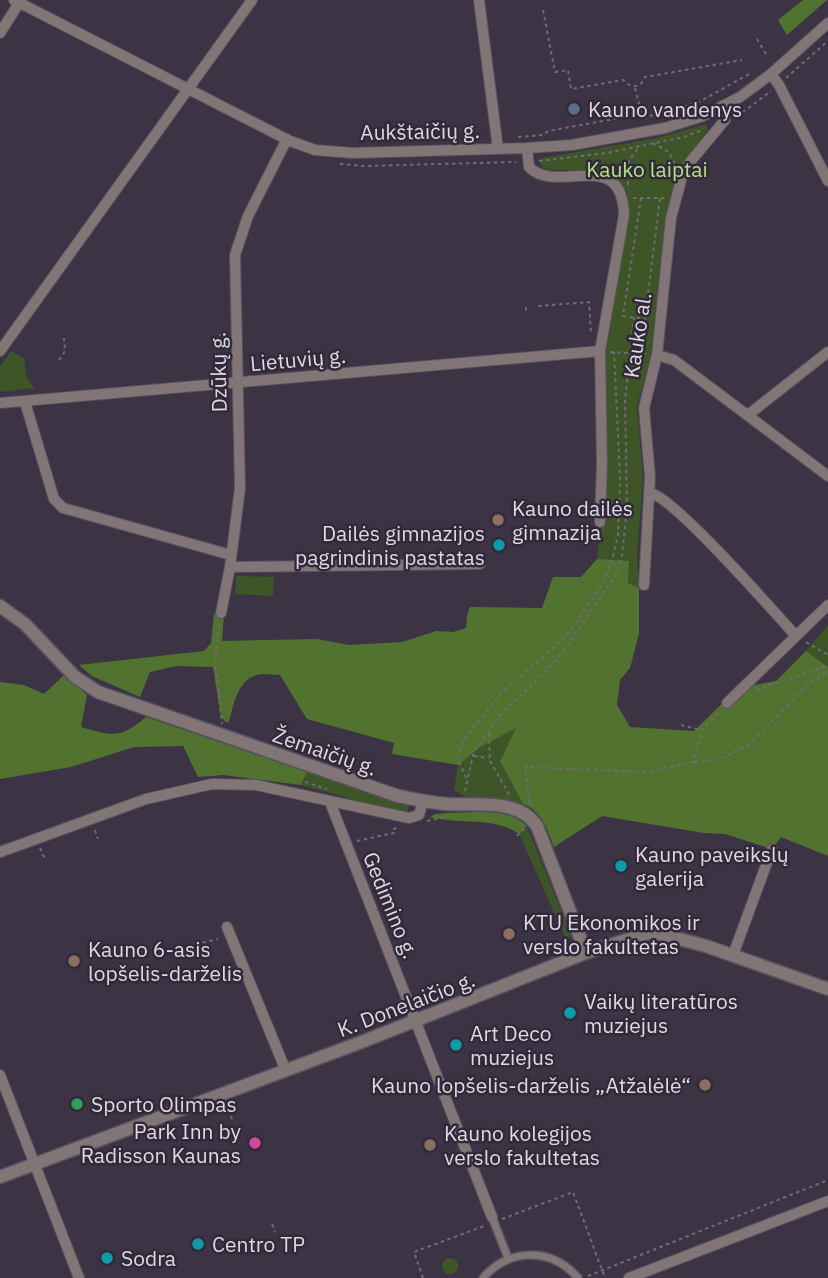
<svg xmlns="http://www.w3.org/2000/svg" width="828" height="1278" font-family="'IBM Plex Sans',sans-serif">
<rect width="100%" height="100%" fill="#3c3444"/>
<path fill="#3e5528" d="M706,124L708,130L682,165L676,178L669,207L650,361L637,406L643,477L637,556L639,588L623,614L517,727L500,761L523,804L468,798L454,790L458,765L474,731L589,596L597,559L606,492L604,346L629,205L627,192L613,175L603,171L551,170L543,168L540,163L542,158L657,138Z
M11,351L25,359C24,372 26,379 35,388L0,392V367Z
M236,576L274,577L273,596L235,594Z
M828,625V667L806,651Z
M307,772L409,806L407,813L355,804L345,797L301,785Z
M527,826L571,936L566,939L519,834Z
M442 1266a8 8 0 1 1 16 0a8 8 0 1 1-16 0Z"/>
<path fill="#52732f" d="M803,0H827L787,35L778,20Z
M597,559L629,561L628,583L639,588V634L630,668L620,680L617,705L630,727L694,731L738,688L776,681L806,651L828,667V856L781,837L772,849L725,834L704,833L602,816L554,847C547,829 542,811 523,804L500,761L516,728L480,747L458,765L392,754L394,743L307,719L280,675C273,675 264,673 257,675C238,679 233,706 229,722H226L221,717L213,667L176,666L150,672L140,697L92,676L79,665L204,651L211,643L214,614H224L222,641L317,639L349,645L402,642L436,631L453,632L466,628L467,616L470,607L542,608L553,577H581Z
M64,675L87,695L81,727C112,736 120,739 146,717L307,772L301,785L223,775L198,777L183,746L134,747L71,767L0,779V682L24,685L44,694Z
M448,813C473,813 509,807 527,826L519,834C494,816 458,825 430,817L435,814Z"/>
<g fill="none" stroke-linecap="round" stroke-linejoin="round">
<g stroke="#595261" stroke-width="10">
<path id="pedestrian" d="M492,1217L508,1258
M483,1278C509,1248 551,1247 578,1278"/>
</g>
<g stroke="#595261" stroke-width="12">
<path id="minor" d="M14,0L290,141L315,150L353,153L527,148L572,145L665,128L703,116L740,97L771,74L828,23
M479,0L498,149
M0,33L21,0
M771,74L779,85L828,181
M527,148L529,167C557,196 622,145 624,215L600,351L602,463L600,522
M0,351L252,0
M657,355L674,360L828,476
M25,402L54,499L63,508L231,555
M0,403L600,351
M748,415L828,352
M650,493C673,496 774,612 796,636
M230,567L480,564
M644,585L650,477L644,408L657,355L671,218L683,173L690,162L725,120L722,107
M221,613L230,567L240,488L235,255L248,216L287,139
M727,703L828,605
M330,802L492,1217
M0,852L146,799L212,784L256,785L409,818L419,815L423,801
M227,927L286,1071
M733,955L772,849
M0,1075L79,1278
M629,1278L828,1201"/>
</g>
<g stroke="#595261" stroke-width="15">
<path id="tertiary" d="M0,606L25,624L75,677L98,692L398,796C414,799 431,803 448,804C477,806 518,798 537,826L586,953
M0,1177L359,1043L588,952L652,932L706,946L828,989"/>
</g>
<path stroke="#716a78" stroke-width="2" stroke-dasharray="3.5 3.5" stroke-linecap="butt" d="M543,10L555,72L568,70L571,89L623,80C631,89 641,88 645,77L742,60
M757,39L767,56
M786,78L828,41
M635,88L643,119
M736,115L746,110L771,91
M643,118L699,102L749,74
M518,137L543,135L548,131L641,114
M653,143L669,152L675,165
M539,161L607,153L684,137L702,130
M340,164L364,166L516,162
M628,185L629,160L640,146
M633,198H666
M641,198L623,316L645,319L660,198
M538,306L589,302L591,333
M526,307V314
M219,335L226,334
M610,352L646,354
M59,360L65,351L64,338
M219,625L215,661L222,724
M806,642L828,655
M756,690L828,666
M681,725L701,730
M489,733L490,761L510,796
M474,756L489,758
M694,762L718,760L750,744L806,686L828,671
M466,778L458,758L464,739L501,693L554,648L571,630L605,579L613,556L618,535L620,479L614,352
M305,782L327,789
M465,791L474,751L505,709L541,677L566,648L616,575L622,556L627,509L625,400L634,317
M530,803L525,767L649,772L693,762L702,730L719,712
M427,821L448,816
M95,830L98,839
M517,836L524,829
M357,841L394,833L393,829L398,828
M40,848L45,860
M189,946L218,939
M231,1116L232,1119
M502,1219L573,1192L605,1278
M272,1224L275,1232
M588,1276L828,1180
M423,1278L414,1252L484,1226"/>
<use href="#pedestrian" stroke="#817576" stroke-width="7"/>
<use href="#minor" stroke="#817576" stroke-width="10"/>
<use href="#tertiary" stroke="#817576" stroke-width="12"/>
</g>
<circle fill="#5c6f8a" stroke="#322a3a" stroke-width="2.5" cx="574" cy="109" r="7"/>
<g fill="#8d6e63" stroke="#322a3a" stroke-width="2.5">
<circle cx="498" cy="520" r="7"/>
<circle cx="509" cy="934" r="7"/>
<circle cx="74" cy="961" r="7"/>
<circle cx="705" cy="1085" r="7"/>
<circle cx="430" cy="1145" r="7"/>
</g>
<g fill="#0f9aa8" stroke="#322a3a" stroke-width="2.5">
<circle cx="499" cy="545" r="7"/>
<circle cx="621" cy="866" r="7"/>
<circle cx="570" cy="1013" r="7"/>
<circle cx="456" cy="1045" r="7"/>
<circle cx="198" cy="1244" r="7"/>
<circle cx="107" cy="1258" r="7"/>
</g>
<circle fill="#2e9e5b" stroke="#322a3a" stroke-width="2.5" cx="77" cy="1104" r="7"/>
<circle fill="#d1479c" stroke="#322a3a" stroke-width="2.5" cx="255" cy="1143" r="7"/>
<g text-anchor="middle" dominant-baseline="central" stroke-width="5" stroke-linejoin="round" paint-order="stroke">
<g font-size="21" fill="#ded9e3" stroke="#322a3a" text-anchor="start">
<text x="588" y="109">Kauno vandenys</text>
<text x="512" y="508">Kauno dailės<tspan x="512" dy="24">gimnazija</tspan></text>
<text x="485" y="533" text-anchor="end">Dailės gimnazijos<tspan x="485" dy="24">pagrindinis pastatas</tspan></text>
<text x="635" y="854">Kauno paveikslų<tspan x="635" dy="24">galerija</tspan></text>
<text x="523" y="922">KTU Ekonomikos ir<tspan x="523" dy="24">verslo fakultetas</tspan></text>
<text x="88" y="949">Kauno 6-asis<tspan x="88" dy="24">lopšelis-darželis</tspan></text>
<text x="584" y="1001">Vaikų literatūros<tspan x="584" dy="24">muziejus</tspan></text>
<text x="470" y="1033">Art Deco<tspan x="470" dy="24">muziejus</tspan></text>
<text x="691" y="1085" text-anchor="end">Kauno lopšelis-darželis „Atžalėlė“</text>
<text x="91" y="1104">Sporto Olimpas</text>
<text x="241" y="1131" text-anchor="end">Park Inn by<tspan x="241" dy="24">Radisson Kaunas</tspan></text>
<text x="444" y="1133">Kauno kolegijos<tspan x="444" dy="24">verslo fakultetas</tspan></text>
<text x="212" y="1244">Centro TP</text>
<text x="121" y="1258">Sodra</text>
</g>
<g font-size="21" fill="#ded9e3" stroke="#322a3a">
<text transform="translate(420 131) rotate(-1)">Aukštaičių g.</text>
<text transform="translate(637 335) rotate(-81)">Kauko al.</text>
<text transform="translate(298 359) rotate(-5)">Lietuvių g.</text>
<text transform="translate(218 372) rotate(-91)">Dzūkų g.</text>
<text transform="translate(325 751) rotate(19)">Žemaičių g.</text>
<text transform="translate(391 905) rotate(68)">Gedimino g.</text>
<text transform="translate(406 1004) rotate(-21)">K. Donelaičio g.</text>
</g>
<g font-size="21" fill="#b1e283" stroke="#322a3a">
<text x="647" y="169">Kauko laiptai</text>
</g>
</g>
</svg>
